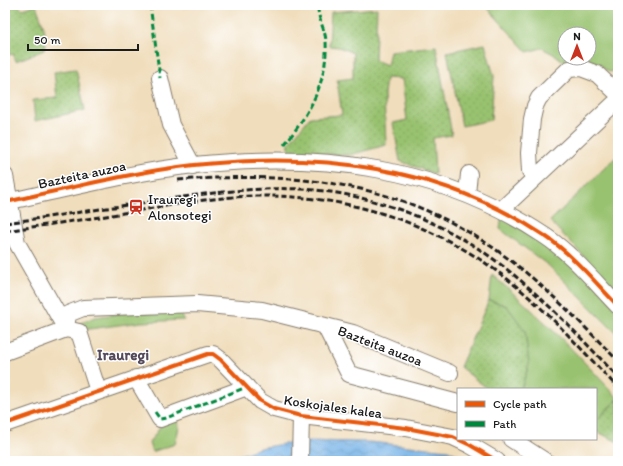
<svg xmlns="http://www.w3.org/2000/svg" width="623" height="466" font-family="Itim,sans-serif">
<defs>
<pattern id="garden-dots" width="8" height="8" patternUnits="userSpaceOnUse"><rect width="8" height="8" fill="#99c26f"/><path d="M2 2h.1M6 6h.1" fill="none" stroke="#83a660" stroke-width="1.8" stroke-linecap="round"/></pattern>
<pattern id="water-waves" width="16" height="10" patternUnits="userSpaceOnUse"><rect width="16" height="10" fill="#73b1e6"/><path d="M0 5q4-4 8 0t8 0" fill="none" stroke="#5e8fba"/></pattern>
</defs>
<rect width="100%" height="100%" fill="#fff"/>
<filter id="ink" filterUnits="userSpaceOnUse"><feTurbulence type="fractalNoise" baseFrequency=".025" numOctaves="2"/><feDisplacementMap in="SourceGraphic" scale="8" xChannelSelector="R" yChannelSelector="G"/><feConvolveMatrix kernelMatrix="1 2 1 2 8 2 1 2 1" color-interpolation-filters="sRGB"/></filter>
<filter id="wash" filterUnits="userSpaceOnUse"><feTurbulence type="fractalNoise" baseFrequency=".012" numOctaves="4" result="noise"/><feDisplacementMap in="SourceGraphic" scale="16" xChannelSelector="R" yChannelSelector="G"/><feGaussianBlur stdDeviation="0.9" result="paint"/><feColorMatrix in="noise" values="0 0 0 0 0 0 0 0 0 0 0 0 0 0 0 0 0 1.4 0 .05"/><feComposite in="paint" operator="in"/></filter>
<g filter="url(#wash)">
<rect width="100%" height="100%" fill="#f0ddbb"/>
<path fill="#99c26f" stroke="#5a6f46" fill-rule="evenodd" d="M485,5H618V70L609,72C593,60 586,55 567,65L557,56L542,48L527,52ZM565,34H589V58H565Z
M618,155V292L550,221Z
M517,212L618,302V335L549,266L500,229L502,215Z
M492,275C538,313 578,355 618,398L596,421V389H521L529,364L507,306L489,300Z
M133,312L179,313L184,320L141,322L89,329L79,332L66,329L95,317Z
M178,418L179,427L175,444L152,452L149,443L161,426Z"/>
<path fill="url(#garden-dots)" stroke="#5a6f46" d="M14,5H18L22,9L36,5C41,20 49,35 44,50L16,61L13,54L5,56V9Z
M377,8L375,60L387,65L390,51L436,46L452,135L433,138L435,174L400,161L393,123L407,120L402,79L386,78L384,94L386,145L350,155L288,152L289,143L310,117L342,115L337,80L353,78V53L339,47L329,46L331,12Z
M485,44L494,76L491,120L462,126L447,52Z
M76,69L85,110L35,121L33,100L57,98L54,72Z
M489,300L507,306L525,331L529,364L521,389H488L460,367Z
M618,399V442L596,431V421Z"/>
<path fill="url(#water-waves)" stroke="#486681" d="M300,441L370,442L448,450L470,461H223L260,448Z"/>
</g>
<g filter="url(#ink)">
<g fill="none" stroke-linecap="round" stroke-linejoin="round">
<g stroke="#867c6c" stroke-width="18">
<path id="minor" d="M160,78L171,125L193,166
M5,176L17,243L66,329
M536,177L530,171L529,153L532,119L535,106L539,98L569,69L581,68L597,74L618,94
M467,194L469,174
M10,201C71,188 133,172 194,165C318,152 439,165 545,236C572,254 595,282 618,306
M501,210L618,100
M325,326L349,374L458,403
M66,329L68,314L83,308L197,304L262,310L353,333L450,373
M66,329L79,332L98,391
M5,352L66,329
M136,378L160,419L247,387
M5,424L208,354H213L221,360L260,401L274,409L301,416L406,428L453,437L470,445L497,461
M511,439L545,461
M300,461L301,416"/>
</g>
<use href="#minor" stroke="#fff" stroke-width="16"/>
<path stroke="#1c1c1c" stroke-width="3" stroke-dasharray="6 3" stroke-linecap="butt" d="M178,180C313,171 416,183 524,271C558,299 588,330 618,361
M5,223C58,216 110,207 163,200C209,193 255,187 302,189C369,193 438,219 492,258C539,292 578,335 618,377
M5,231C44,225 84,220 123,213C167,206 211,197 255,196C342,194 428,220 498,272C543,305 580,348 618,388"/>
<path stroke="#00873e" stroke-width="3" stroke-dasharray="6 3" stroke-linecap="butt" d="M150,5L160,78
M284,145C309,114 328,82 326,41C325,28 317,18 318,5
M155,412L160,419L166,418L247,387"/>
<g stroke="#fff" stroke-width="6">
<path id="cycleway" d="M10,201C71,188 133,172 194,165C318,152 439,165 545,236C572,254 595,282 618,306
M5,424L208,354H213L221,360L260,401L274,409L301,416L406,428L453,437L470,445L497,461"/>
</g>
<use href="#cycleway" stroke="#e8590c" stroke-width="4"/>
</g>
</g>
<defs>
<g id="station-bare" transform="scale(1.2)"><path d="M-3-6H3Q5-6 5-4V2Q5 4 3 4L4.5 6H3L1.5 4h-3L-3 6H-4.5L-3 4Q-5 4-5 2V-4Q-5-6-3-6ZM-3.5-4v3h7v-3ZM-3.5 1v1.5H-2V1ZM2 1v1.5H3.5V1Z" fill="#c8321e" stroke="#fff" stroke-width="2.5" paint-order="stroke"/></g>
</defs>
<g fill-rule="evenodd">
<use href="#station-bare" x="136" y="207"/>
</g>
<g text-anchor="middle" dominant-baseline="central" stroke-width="3" stroke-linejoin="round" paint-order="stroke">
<g font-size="14" fill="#1c1c1c" stroke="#fff">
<text transform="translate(82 175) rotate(-12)">Bazteita auzoa</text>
<text transform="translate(380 346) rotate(21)">Bazteita auzoa</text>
<text transform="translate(333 407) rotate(8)">Koskojales kalea</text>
</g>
<g font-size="14" fill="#1c1c1c" stroke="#fff" text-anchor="start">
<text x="148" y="199">Irauregi<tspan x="148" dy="16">Alonsotegi</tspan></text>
</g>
<g font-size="15" font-weight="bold" fill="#554a5a" stroke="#fff">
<text x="123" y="355">Irauregi</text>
</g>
</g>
<rect width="623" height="466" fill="none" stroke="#fff" stroke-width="20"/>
<rect x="457" y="388" width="140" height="52" fill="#ffffff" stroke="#a4a4a4"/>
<rect x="465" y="401" width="20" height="6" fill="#e8590c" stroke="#a4a4a4"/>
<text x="493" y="408" font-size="12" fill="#1c1c1c">Cycle path</text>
<rect x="465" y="421" width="20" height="6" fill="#00873e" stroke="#a4a4a4"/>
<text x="493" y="428" font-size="12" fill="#1c1c1c">Path</text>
<g transform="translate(577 46)"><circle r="19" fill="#ffffff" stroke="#a4a4a4"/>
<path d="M0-3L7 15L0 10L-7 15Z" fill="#c8321e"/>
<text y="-6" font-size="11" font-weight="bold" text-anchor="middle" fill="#1c1c1c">N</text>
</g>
<path d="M28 44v6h110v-6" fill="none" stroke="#1c1c1c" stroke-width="2"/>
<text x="34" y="44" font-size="12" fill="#1c1c1c" stroke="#ffffff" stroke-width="3" paint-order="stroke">50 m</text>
</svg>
